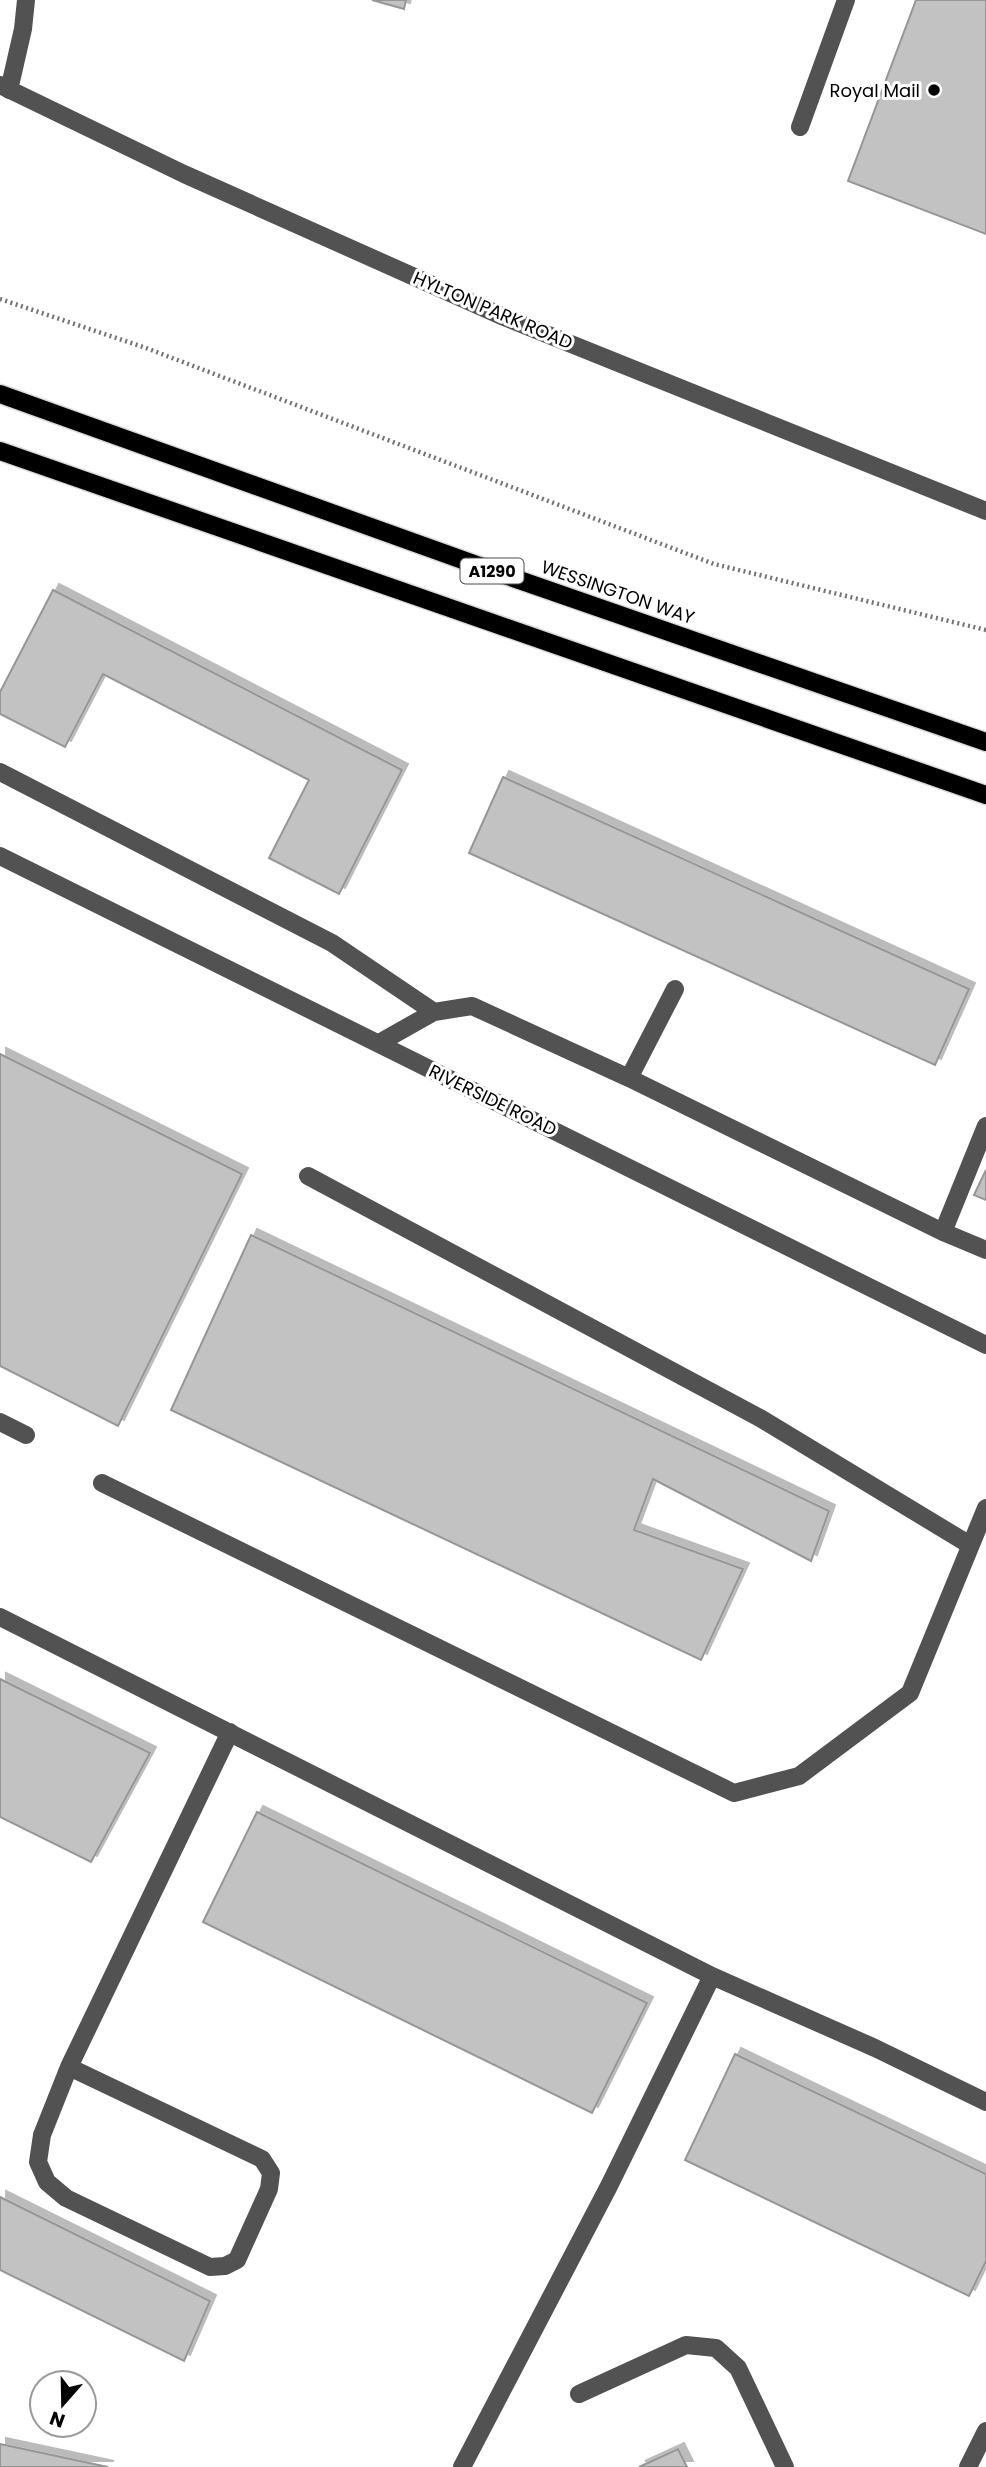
<svg xmlns="http://www.w3.org/2000/svg" width="986" height="2467" font-family="Poppins,sans-serif">
<defs>
<filter id="shadow"><feDropShadow dx="6" dy="-6" stdDeviation="0" flood-color="#0004"/></filter>
</defs>
<rect width="100%" height="100%" fill="#fff"/>
<path fill="#c2c2c2" stroke="#969696" stroke-width="2" filter="url(#shadow)" d="M372,0H406L404,9Z
M916,0H986V234L848,181Z
M53,590L402,770L339,894L269,858L309,780L103,674L65,747L0,714V692Z
M503,777L969,989L935,1065L469,853Z
M0,1054L242,1174L118,1426L0,1366Z
M986,1170V1200L974,1195Z
M251,1235L829,1511L811,1561L653,1479L634,1530L743,1569L701,1660L171,1410Z
M0,1679L150,1753L91,1862L0,1817Z
M257,1812L647,2003L592,2113L203,1922Z
M735,2054L986,2174V2261L969,2296L685,2160Z
M0,2197L210,2301L184,2361L0,2270Z
M0,2444L108,2467H0Z
M678,2449L687,2467H639Z"/>
<g fill="none" stroke-linecap="round" stroke-linejoin="round">
<g stroke="#dbdbdb" stroke-width="21">
<path id="major" d="M0,394L499,573L986,742
M0,451L986,795"/>
</g>
<path stroke="#747474" stroke-width="4.5" stroke-dasharray="2 3.5" stroke-linecap="butt" d="M0,299L146,348L714,564L986,630"/>
<path stroke="#525252" stroke-width="18" d="M0,85L184,174L504,317L986,511
M9,90L23,29L26,0
M800,127L846,0
M0,772L332,943L434,1012
M0,856L986,1345
M379,1043L434,1012L472,1006L629,1078L675,989
M629,1078L943,1232L986,1250
M308,1176L760,1418L970,1545
M943,1232L986,1126
M0,1422L26,1435
M102,1483L734,1793L799,1776L910,1693L986,1508
M0,1617L712,1976L875,2048L986,2102
M69,2067L262,2159L271,2173L269,2189L237,2260L225,2266L210,2267L66,2198L47,2182L38,2162L42,2135L69,2067L230,1732
M579,2394L686,2345L716,2348L738,2368L785,2467
M462,2467L609,2186L712,1976
M968,2467L986,2431"/>
<use href="#major" stroke="#000" stroke-width="18"/>
</g>
<circle fill="#000" stroke="#fff" stroke-width="2.5" cx="934" cy="90" r="7"/>
<g text-anchor="middle" dominant-baseline="central" stroke-width="6" stroke-linejoin="round" paint-order="stroke">
<rect fill="#fff" stroke="#4c4c4c" stroke-width="2" x="460.5" y="558.5" width="63" height="25" rx="5"/>
<g font-size="16" font-weight="bold" fill="#000">
<text x="492" y="571">A1290</text>
</g>
<g font-size="18" fill="#000" stroke="#fff" text-anchor="end">
<text x="920" y="90">Royal Mail</text>
</g>
<g font-size="18" fill="#000" stroke="#fff">
<text transform="translate(493 310) rotate(23)">HYLTON PARK ROAD</text>
<text transform="translate(618 592) rotate(19)">WESSINGTON WAY</text>
<text transform="translate(493 1100) rotate(26)">RIVERSIDE ROAD</text>
</g>
</g>
<g transform="translate(63 2404) rotate(200)"><circle r="33" fill="#ffffff" stroke="#999999" stroke-width="2"/>
<path d="M0-5L12 26L0 18L-12 26Z" fill="#000000"/>
<text y="-10" font-size="19" font-weight="bold" text-anchor="middle" fill="#000000">N</text>
</g>
</svg>
